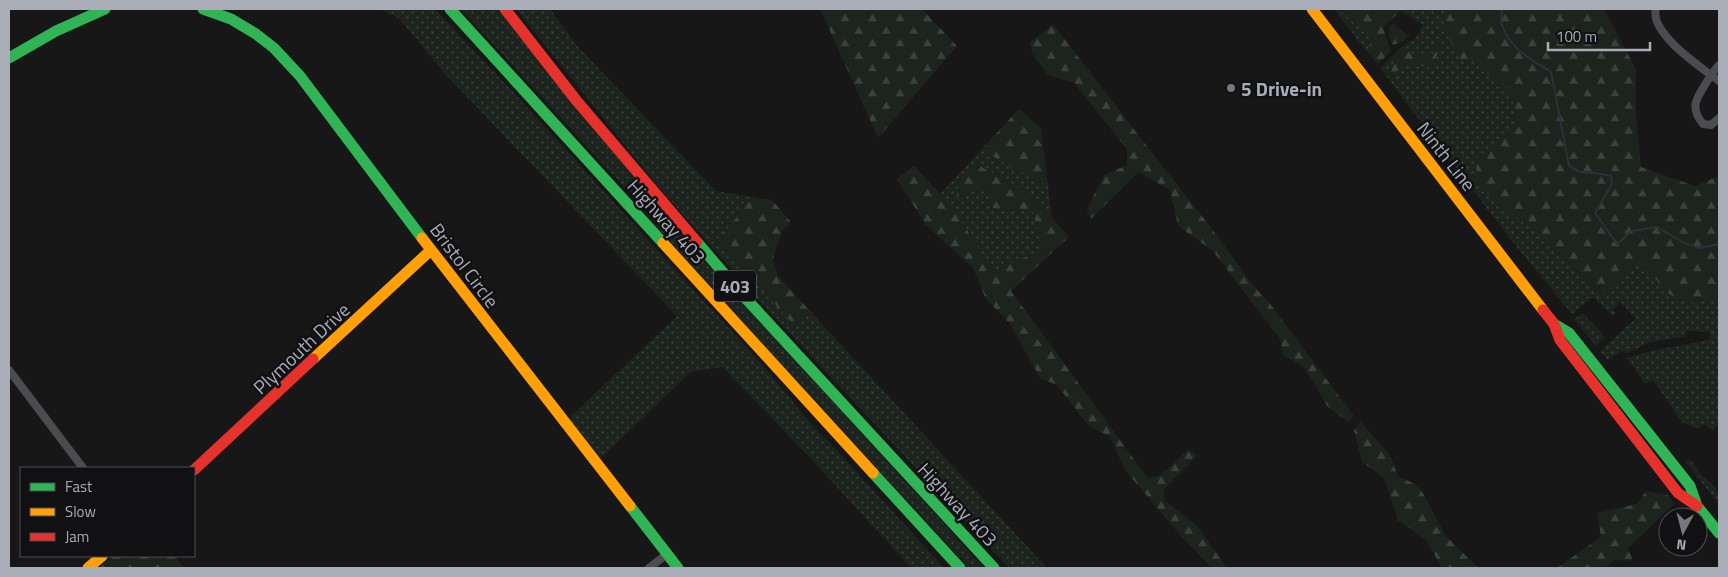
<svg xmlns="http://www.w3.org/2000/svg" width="1728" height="577" font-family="'Titillium Web',sans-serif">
<defs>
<pattern id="grass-dots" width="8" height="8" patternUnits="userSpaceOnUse" patternTransform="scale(1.25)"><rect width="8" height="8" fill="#1d241e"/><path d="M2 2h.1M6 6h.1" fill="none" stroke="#3b413d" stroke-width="1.8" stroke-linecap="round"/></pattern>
<pattern id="forest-firs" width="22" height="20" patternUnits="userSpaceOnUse" patternTransform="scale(1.25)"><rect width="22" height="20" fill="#1d241e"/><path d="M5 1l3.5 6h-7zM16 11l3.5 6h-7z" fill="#3b413d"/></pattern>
</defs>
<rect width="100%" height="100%" fill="#171717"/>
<path fill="url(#grass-dots)" d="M380,9H435L514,93L766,369L811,424L834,447L944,568H911L814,462L722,367L691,372L600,459L568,419L677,316L445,74L399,18Z
M461,9H499L689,244L984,568H969L680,253L627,190Z
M516,9H550L579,48L716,191L753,197L717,241L796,327L811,312L1047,568H1009L756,297L656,184Z
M1334,9H1339L1372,39L1367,52Z
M1402,9H1444L1447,34L1473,59L1511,90L1517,125L1477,158L1549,244L1601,294L1641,262L1668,293L1687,304L1714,297L1719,303V424L1713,430L1705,425L1696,428L1682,422L1653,380L1645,384L1627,358L1655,350L1709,340L1710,332L1687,331L1686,336L1650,342L1627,353L1621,351L1608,360L1600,351L1636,318L1620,302L1613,310L1616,313L1613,316L1593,297L1572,314L1511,240L1380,68L1395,53L1391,74L1396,75L1400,64L1432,67L1437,41L1433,53H1411L1404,45L1415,39L1423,25L1400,10Z
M981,150L1048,186L1052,218L1016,186L975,163L957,198L985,186L992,208L1032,210L1044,248L993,272L964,225L940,194Z
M1583,313L1605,337L1596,346L1574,319Z
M1690,459C1694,464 1698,471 1703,476C1715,487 1719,487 1719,505L1686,462Z"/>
<path fill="url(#forest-firs)" d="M820,9H922L957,46L878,138Z
M1339,9H1402L1383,28L1391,51L1378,64L1367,52L1372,39Z
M1444,9H1604L1636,69V115L1641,167L1695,186L1719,176V303L1714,297L1687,304L1668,293L1641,262L1602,294L1549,244L1476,183L1477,158L1517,124L1511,90L1473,60L1462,61L1447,34Z
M1053,24C1106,93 1158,161 1212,229C1231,253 1246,280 1268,301L1354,416L1348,422L1327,406L1305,368L1282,354L1281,340L1213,251L1178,226L1170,190L1138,172L1091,219L1087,209L1104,175L1127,165V149L1074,83L1048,75L1032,53L1030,43Z
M1394,24L1407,35L1404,41L1393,45L1389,38V26Z
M1437,41L1442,42L1432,67L1400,64L1396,75L1391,73L1395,53L1404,45L1411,53H1433Z
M1019,109L1041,128L1048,186L981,150Z
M975,163L1016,186L1052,218L1069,237L1011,291L1147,477L1159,476L1189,449L1197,456L1164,489V500L1198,527L1227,568H1212L1180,535L1125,470L1110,437L1088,425L1057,385L1040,378L1010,324L986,299L973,268L926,225L897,179L914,166L940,194L964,225L993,272L1044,248L1032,210L992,208L985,186L957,198L958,181Z
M753,197L772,200L791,222L782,231L773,259L778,276L811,312L796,327L717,241Z
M1361,422L1390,455L1398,476L1419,486L1446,536L1478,568H1442L1426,540L1398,520L1384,478L1362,462L1354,430Z
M1646,491L1668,495L1674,504L1628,548L1633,561L1615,560L1604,568H1557L1601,537L1597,513L1637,504Z
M113,556H175L184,568H99Z"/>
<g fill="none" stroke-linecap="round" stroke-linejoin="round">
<path stroke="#2a3239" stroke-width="2" d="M1502,9C1502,14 1500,20 1502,25C1509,48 1532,60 1551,72L1569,166L1580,172L1595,173L1611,176L1612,184L1595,213L1617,244L1631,231L1657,227L1684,243L1700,248L1719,244"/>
<path stroke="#4b4c50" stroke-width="8" d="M1656,9C1649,33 1702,68 1719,81
M1719,65C1714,69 1698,95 1696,102C1694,110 1698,118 1703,124L1711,125L1719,118
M9,370L83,468
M649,568L667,554"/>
<path stroke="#30b455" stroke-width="11" d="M203,9L231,19L256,34L274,48L300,76L422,238
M450,9L663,243
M9,58L56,31L105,9
M697,242L738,290L994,568
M1554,324L1569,333L1690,486L1697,506L1719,533
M873,473L960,568
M630,506L678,568"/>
<path stroke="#ff9f0a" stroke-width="11" d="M1312,9L1543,310
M422,238L630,506
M663,243L873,473
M313,359L431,250
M88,568L102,556"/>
<path stroke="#e5322d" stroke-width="11" d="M505,9L576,100L697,242
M1543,310L1554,324L1560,340L1678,493L1697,506
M194,470L313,359"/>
</g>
<circle fill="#757880" stroke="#111113" stroke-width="2" cx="1231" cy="88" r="5"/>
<g text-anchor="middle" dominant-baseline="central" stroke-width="5" stroke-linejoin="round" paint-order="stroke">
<rect fill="#111113" stroke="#7b7e86" stroke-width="1" x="714" y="270.5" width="42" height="31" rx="4"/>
<g font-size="18" font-weight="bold" fill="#a8adb8">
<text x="735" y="286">403</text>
</g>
<g font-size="19" font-weight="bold" fill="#a8adb8" stroke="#111113" text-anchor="start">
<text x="1241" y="88">5 Drive-in</text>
</g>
<g font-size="19" fill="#a8adb8" stroke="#111113">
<text transform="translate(1447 156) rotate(52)">Ninth Line</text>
<text transform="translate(667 221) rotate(48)">Highway 403</text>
<text transform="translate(465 265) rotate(53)">Bristol Circle</text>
<text transform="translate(301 348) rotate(-43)">Plymouth Drive</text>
<text transform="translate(958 504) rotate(47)">Highway 403</text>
</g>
</g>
<rect width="1728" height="577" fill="none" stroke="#a8adb8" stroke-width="20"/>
<rect x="20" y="467" width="175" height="90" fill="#111113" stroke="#4d4f55"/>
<rect x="30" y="483" width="25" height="8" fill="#30b455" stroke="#4d4f55"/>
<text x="65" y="492" font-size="15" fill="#a8adb8">Fast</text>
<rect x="30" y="508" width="25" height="8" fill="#ff9f0a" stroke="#4d4f55"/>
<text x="65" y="517" font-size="15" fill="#a8adb8">Slow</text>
<rect x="30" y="533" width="25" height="8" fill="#e5322d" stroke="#4d4f55"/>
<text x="65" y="542" font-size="15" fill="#a8adb8">Jam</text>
<g transform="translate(1683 532) rotate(187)"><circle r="24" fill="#111113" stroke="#4d4f55"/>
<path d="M0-4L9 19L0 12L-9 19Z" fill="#757880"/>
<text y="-8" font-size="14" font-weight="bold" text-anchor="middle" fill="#a8adb8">N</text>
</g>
<path d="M1548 42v8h102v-8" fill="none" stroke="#a8adb8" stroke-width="2.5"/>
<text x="1556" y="42" font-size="15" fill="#a8adb8" stroke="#111113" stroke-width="4" paint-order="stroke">100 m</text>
</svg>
